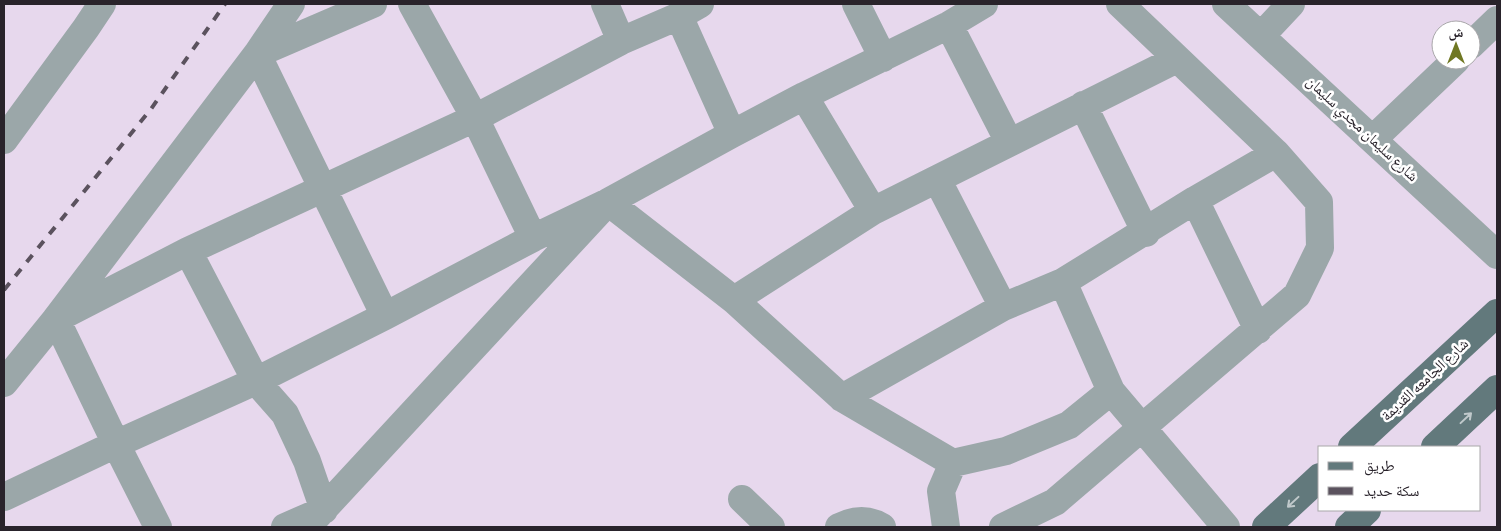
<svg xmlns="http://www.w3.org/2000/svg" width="1501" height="531" font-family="'Source Sans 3','Noto Naskh Arabic',sans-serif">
<rect width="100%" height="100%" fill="#e7d8ed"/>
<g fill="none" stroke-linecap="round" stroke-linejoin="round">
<path stroke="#9ba7a9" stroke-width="28" d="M373,4L257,54L385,316
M605,4L621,41
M856,4L883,58
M1226,4L1497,255
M679,16L732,134
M949,25L1009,142
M1261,36L1291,4
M1471,45L1497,20
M804,96L873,211
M1083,105L1146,233
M1373,139L1456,60
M4,140L86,28L102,4
M937,179L1003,307
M1195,200L1258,330
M533,238L608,202L734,300L842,398L953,463L941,491L946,527
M188,251L256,381L285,414L307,461L324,510L285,527
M1063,282L1195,200L1276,153
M734,300L873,211L1177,59
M4,383L56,319L257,54L291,4
M842,398L1003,307L1063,282L1111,391
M953,463L1006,451L1069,425L1111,391L1226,527
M4,497L116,444L256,381L385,316L533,238L475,118L412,4
M742,499L771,527
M158,527L116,444L56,319L188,251L475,118L621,41L679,16L700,4
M307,527L608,202L732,134L804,96L949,25L984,4
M839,527C853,520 867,518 882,527
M1003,527L1055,502L1297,295L1320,248L1319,202L1276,153L1120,4"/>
<path stroke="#62797c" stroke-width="28" d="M1352,447L1497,313
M1435,447L1497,389
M1266,527L1320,477
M1349,527L1367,510"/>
<path stroke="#5b525e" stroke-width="4" stroke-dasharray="9 9" stroke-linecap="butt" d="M4,290L151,109L225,4"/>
</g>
<defs><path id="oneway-shaft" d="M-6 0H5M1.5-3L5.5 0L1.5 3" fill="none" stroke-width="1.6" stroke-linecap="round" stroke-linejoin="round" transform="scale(1.25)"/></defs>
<g stroke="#c0c9cb">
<use href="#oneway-shaft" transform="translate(1466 418) rotate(-43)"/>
<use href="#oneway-shaft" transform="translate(1293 502) rotate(137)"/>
</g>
<g text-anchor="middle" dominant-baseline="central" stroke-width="5" stroke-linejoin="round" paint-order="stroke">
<g font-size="15" fill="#29232b" stroke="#fff">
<text transform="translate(1362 129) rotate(43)">شارع سليمان مجدي سليمان</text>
<text transform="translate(1425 380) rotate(-43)">شارع الجامعه القديمة</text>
</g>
</g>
<rect width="1501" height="531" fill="none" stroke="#29232b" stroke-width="10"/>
<rect x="1318" y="446" width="162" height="65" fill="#ffffff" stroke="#a9a7aa"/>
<rect x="1328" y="462" width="25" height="8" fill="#62797c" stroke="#a9a7aa"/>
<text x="1364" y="471" font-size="15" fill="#29232b">طريق</text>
<rect x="1328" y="487" width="25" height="8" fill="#5b525e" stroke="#a9a7aa"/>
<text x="1364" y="496" font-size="15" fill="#29232b">سكة حديد</text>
<g transform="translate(1456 45)"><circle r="24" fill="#ffffff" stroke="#a9a7aa"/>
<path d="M0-4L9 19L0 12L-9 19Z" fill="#707823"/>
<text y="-8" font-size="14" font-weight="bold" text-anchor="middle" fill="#29232b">ش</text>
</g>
</svg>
